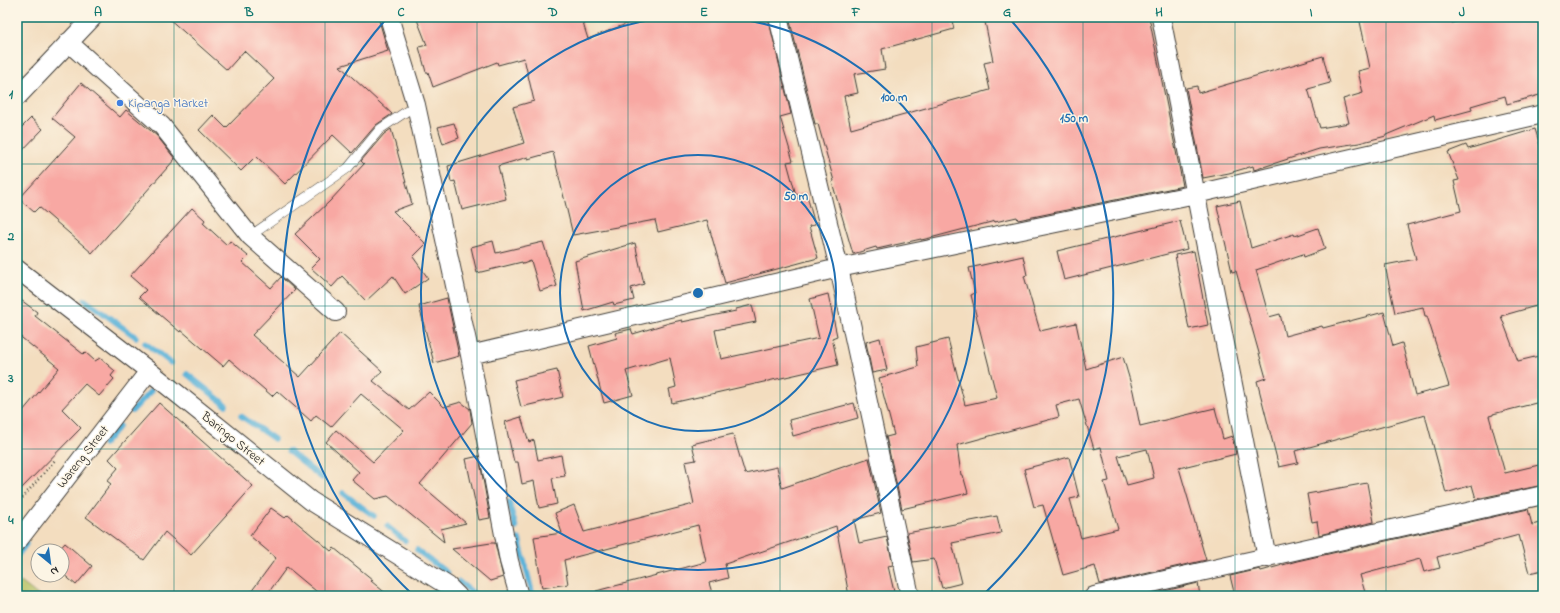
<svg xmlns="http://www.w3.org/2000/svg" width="1560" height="613" font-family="'Indie Flower',sans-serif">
<rect width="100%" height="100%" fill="#fcf5e5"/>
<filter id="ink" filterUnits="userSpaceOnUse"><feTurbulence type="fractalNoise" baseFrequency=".025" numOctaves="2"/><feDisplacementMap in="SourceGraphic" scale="8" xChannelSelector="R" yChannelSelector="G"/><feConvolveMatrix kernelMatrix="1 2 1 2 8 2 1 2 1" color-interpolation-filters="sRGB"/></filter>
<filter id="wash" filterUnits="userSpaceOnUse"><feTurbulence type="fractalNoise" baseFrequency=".012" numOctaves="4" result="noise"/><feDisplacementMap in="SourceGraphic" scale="16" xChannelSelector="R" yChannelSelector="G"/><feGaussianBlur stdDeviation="0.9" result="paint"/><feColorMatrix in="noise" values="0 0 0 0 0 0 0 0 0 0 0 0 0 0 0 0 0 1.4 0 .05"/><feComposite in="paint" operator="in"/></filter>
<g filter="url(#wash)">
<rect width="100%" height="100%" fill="#f3ddbf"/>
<path fill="#b4c062" stroke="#686e3f" d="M21,582L39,596H17V587Z"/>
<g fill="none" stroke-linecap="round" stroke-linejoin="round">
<path stroke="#5cb3d9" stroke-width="5.5" d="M85,300L136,337
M145,343L171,363
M187,374L226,405
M132,411L151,391
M241,416L274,439
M104,444L119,426
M288,451L322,478
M343,493L374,516
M509,502L516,528
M387,526L405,541
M519,539L533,596
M417,550L447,573
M17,556L26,544
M459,582L477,596"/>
</g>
<g id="blocks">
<path fill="#f8a8a3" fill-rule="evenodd" d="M167,17H378L388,51L340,66L392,114L376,125L352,153L333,135L285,184L256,156L241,171L199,130L213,115L226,128L274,79L244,51L227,70Z
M416,17H581L588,39L644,17H768L791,114L780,117L793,161L787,162L796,195L806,192L815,225L809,226L818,258L725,283L707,220L658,232L655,220L573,235L553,152L528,159V157L498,166L506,199L462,210L455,181L451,182L448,166L524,143L513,107L534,101L524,58L498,65L497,62L433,87L428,72H426L419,47L427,45Z
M789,17H951L954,29L882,49L885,69L854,74L858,93L844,96L851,129L990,90L984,63L993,61L984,17H1149L1183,186L1018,220L1017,217L995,222V221L930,238L921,240V239L877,249L876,247L853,254L832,182L834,181L818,124H815Z
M1359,17H1450L1452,23L1475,17H1543V94L1507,104L1505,96L1471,106L1472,110L1435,120L1434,115L1386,135V136L1359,143L1319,149L1254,170L1253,166L1229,173L1203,178L1186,88L1197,86L1198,93L1323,56L1330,83L1308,89L1320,128L1349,123L1343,99L1363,93L1358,71L1370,68Z
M81,83L120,117L126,110L157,136L175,159L92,253L39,207L34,212L19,199L75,137L52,118Z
M31,118L43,129L17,156V132Z
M454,123L459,138L443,144L438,127Z
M391,129L412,204L393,211L426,244L413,257L428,278L405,294L393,276L366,301L342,276L332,287L311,268L320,259L295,234L330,201L364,164L361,161L384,134Z
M1535,129L1543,155V304L1501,316L1518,361L1543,355V392L1538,393L1540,402L1493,414V415L1489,416L1505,473L1543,464V485L1476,499L1472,485L1446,493L1425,415L1295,451L1298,463L1279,467L1257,381L1266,378L1236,271L1232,272L1217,206L1240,201L1251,248L1294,234L1295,236L1318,228L1325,249L1304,257L1303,254L1256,270L1269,317L1280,314L1285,336L1322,326L1323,328L1384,312L1393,346L1402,343L1415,395L1449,386L1427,316H1425L1423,307L1395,313L1385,265L1416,259L1407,225L1461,211L1454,181L1459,180L1448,152L1466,145L1468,149Z
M192,208L205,220L203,223L227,245L230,241L248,256L242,262L271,288L281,277L295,290L252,335L300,377L340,333L382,371L373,381L409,410L429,392L444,407L461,402L470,409L472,423L420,484L466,523L441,529L444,542L388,496L375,499L352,480L359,472L326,442L336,430L373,462L404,430L361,394L331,427L316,415L311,421L277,391L272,396L229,359L223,366L181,330L180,332L139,297L146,290L130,276Z
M1180,221L1187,249L1064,280L1057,251Z
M493,241L496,253L543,242L557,286L540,291L531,261L523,264L522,262L477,273L471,247Z
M635,243L644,284L631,288L634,300L614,305L613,302L584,311L575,261Z
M1194,251L1208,325L1189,329L1175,255Z
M1023,256L1027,275L1024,276L1040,331L1076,323L1086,369L1123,357L1133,391L1140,426L1215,408L1223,439L1232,436L1236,454L1179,468L1206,560L1100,584L1095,566L1063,575L1043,505L1034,507L1024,469L1069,457L1079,497L1070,499L1081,538L1118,529L1104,482L1109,481L1101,447L1094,449L1079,399L1056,405L1059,417L957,445L961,475H963L968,493L902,509L886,437L894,435L879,378L918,367L916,347L948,339L965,405L997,398L971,295L975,293L969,268ZM1147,449L1154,478L1127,485L1118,456Z
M828,294L837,336L832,338L838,365L672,403L669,389L676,387L670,358L626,371L633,395L604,403L589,346L617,338L615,333L631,329L633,334L669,323L682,320V322L736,311V309L752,305L756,322L715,330L721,359L819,338L810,299Z
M17,297L37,312L35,316L83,354L85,352L95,361L100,358L115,371L111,376L114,379L99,396L85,384L62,409L81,428L17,493V418L59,368L17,334Z
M447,298L459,356L434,363L419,306Z
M880,338L887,370L872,373L866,342Z
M557,370L563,397L521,407L514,380Z
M159,403L253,486L191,555L165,532L144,560L86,517L111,484L107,481L118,468L109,459Z
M854,403L858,418L793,436L789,420Z
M521,417L529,442L534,440L538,460L561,455L565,476L552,478L557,504L539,508L534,481L522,484L518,462H514L505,422Z
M733,434L745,474L777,467L782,488L869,458L881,513L854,520L859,543L887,537L893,565L888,566L895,596H849L836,526L725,564L728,578L709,583L713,596H596V591L706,562L698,525L564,560L568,584L542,588L534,537L562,533L555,513L574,505L584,532L694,504L685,462L696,460L692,444Z
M479,456L490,518L479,520L466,459Z
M1367,483L1374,522L1319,535L1317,521L1312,522L1307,494Z
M271,508L285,518L288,515L331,551L334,548L373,580L371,581L389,596H322L287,567L266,596H248L276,558L250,536Z
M1528,509L1532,525L1543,522V570L1529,573L1519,535L1437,557L1440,568L1424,572L1420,559L1360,575L1366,596H1235L1230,576L1260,569L1261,571L1297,561Z
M997,516L1001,533L952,543L962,583L942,588L934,559L913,562L907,533Z
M65,543L92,566L76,585L62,573V551H58Z
M491,543H495L503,577L490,581L452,549Z
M1198,583L1200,596H1144Z"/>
</g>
</g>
<g filter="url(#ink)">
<use href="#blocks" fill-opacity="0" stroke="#3c3934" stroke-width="1"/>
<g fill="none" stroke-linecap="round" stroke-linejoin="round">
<g stroke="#3c3934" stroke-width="10">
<path id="lane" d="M250,236L348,168L380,129L416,105"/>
</g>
<g stroke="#3c3934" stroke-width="20">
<path id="street" d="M389,17L416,105L470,355L509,561L519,596
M778,17L839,268L910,596
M1161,17L1267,558
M68,42L162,126L250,236L336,312
M17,97L93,17
M17,269L149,371L311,501L448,586L458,596
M470,355L839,268L1196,194L1543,114
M17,542L149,371
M1094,596L1543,495"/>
</g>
<path stroke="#3c3934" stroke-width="2.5" stroke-dasharray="1 3" stroke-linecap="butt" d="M17,504L56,459"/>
<use href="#lane" stroke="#fff" stroke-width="9"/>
<use href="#street" stroke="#fff" stroke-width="18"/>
</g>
</g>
<path fill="none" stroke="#0f766e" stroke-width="1" stroke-opacity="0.55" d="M174,17V596M325,17V596M477,17V596M628,17V596M780,17V596M932,17V596M1083,17V596M1235,17V596M1386,17V596M17,164H1543M17,306H1543M17,449H1543"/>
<g fill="none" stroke="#1f6fb2" stroke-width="2">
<circle cx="698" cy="293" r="138"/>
<path d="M722 17A277 277 0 1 1 674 17"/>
<path d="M412 594A415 415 0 0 1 387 18M1009 18A415 415 0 0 1 984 594"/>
</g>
<circle fill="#3f7fe0" stroke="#fcf5e5" stroke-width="1.5" cx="120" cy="103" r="4"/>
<g text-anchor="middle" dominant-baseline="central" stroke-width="3" stroke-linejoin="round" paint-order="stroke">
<g font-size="13" fill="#366cbe" stroke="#fcf5e5" text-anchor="start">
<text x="128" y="103">Kipanga Market</text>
</g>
<g font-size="13" fill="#1c1c1c" stroke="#fcf5e5">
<text transform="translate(233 439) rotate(39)">Baringo Street</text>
<text transform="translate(83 457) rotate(-52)">Wareng Street</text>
</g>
</g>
<circle cx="698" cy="293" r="6" fill="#1f6fb2" stroke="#fcf5e5" stroke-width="2"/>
<g font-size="12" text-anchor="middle" font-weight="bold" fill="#1f6fb2" stroke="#fcf5e5" stroke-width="3" stroke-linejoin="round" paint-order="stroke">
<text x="894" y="101">100 m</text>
<text x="1074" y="122">150 m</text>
<text x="796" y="200">50 m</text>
</g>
<rect width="1560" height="613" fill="none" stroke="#fcf5e5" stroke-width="44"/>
<g transform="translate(50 563) rotate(151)"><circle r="19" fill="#fcf5e5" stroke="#a29e95"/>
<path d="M0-3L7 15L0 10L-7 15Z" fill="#1f6fb2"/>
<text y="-6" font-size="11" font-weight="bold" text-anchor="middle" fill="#1c1c1c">N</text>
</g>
<rect x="22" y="22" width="1516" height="569" fill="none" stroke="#0f766e" stroke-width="1.5"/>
<g font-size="13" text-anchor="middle" font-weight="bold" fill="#0f766e">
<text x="98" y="16">A</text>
<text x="249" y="16">B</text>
<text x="401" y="16">C</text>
<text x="553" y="16">D</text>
<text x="704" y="16">E</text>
<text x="856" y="16">F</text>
<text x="1007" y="16">G</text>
<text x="1159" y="16">H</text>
<text x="1311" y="16">I</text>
<text x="1462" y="16">J</text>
<text x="11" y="98">1</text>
<text x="11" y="240">2</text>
<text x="11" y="382">3</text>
<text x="11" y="524">4</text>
</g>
</svg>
